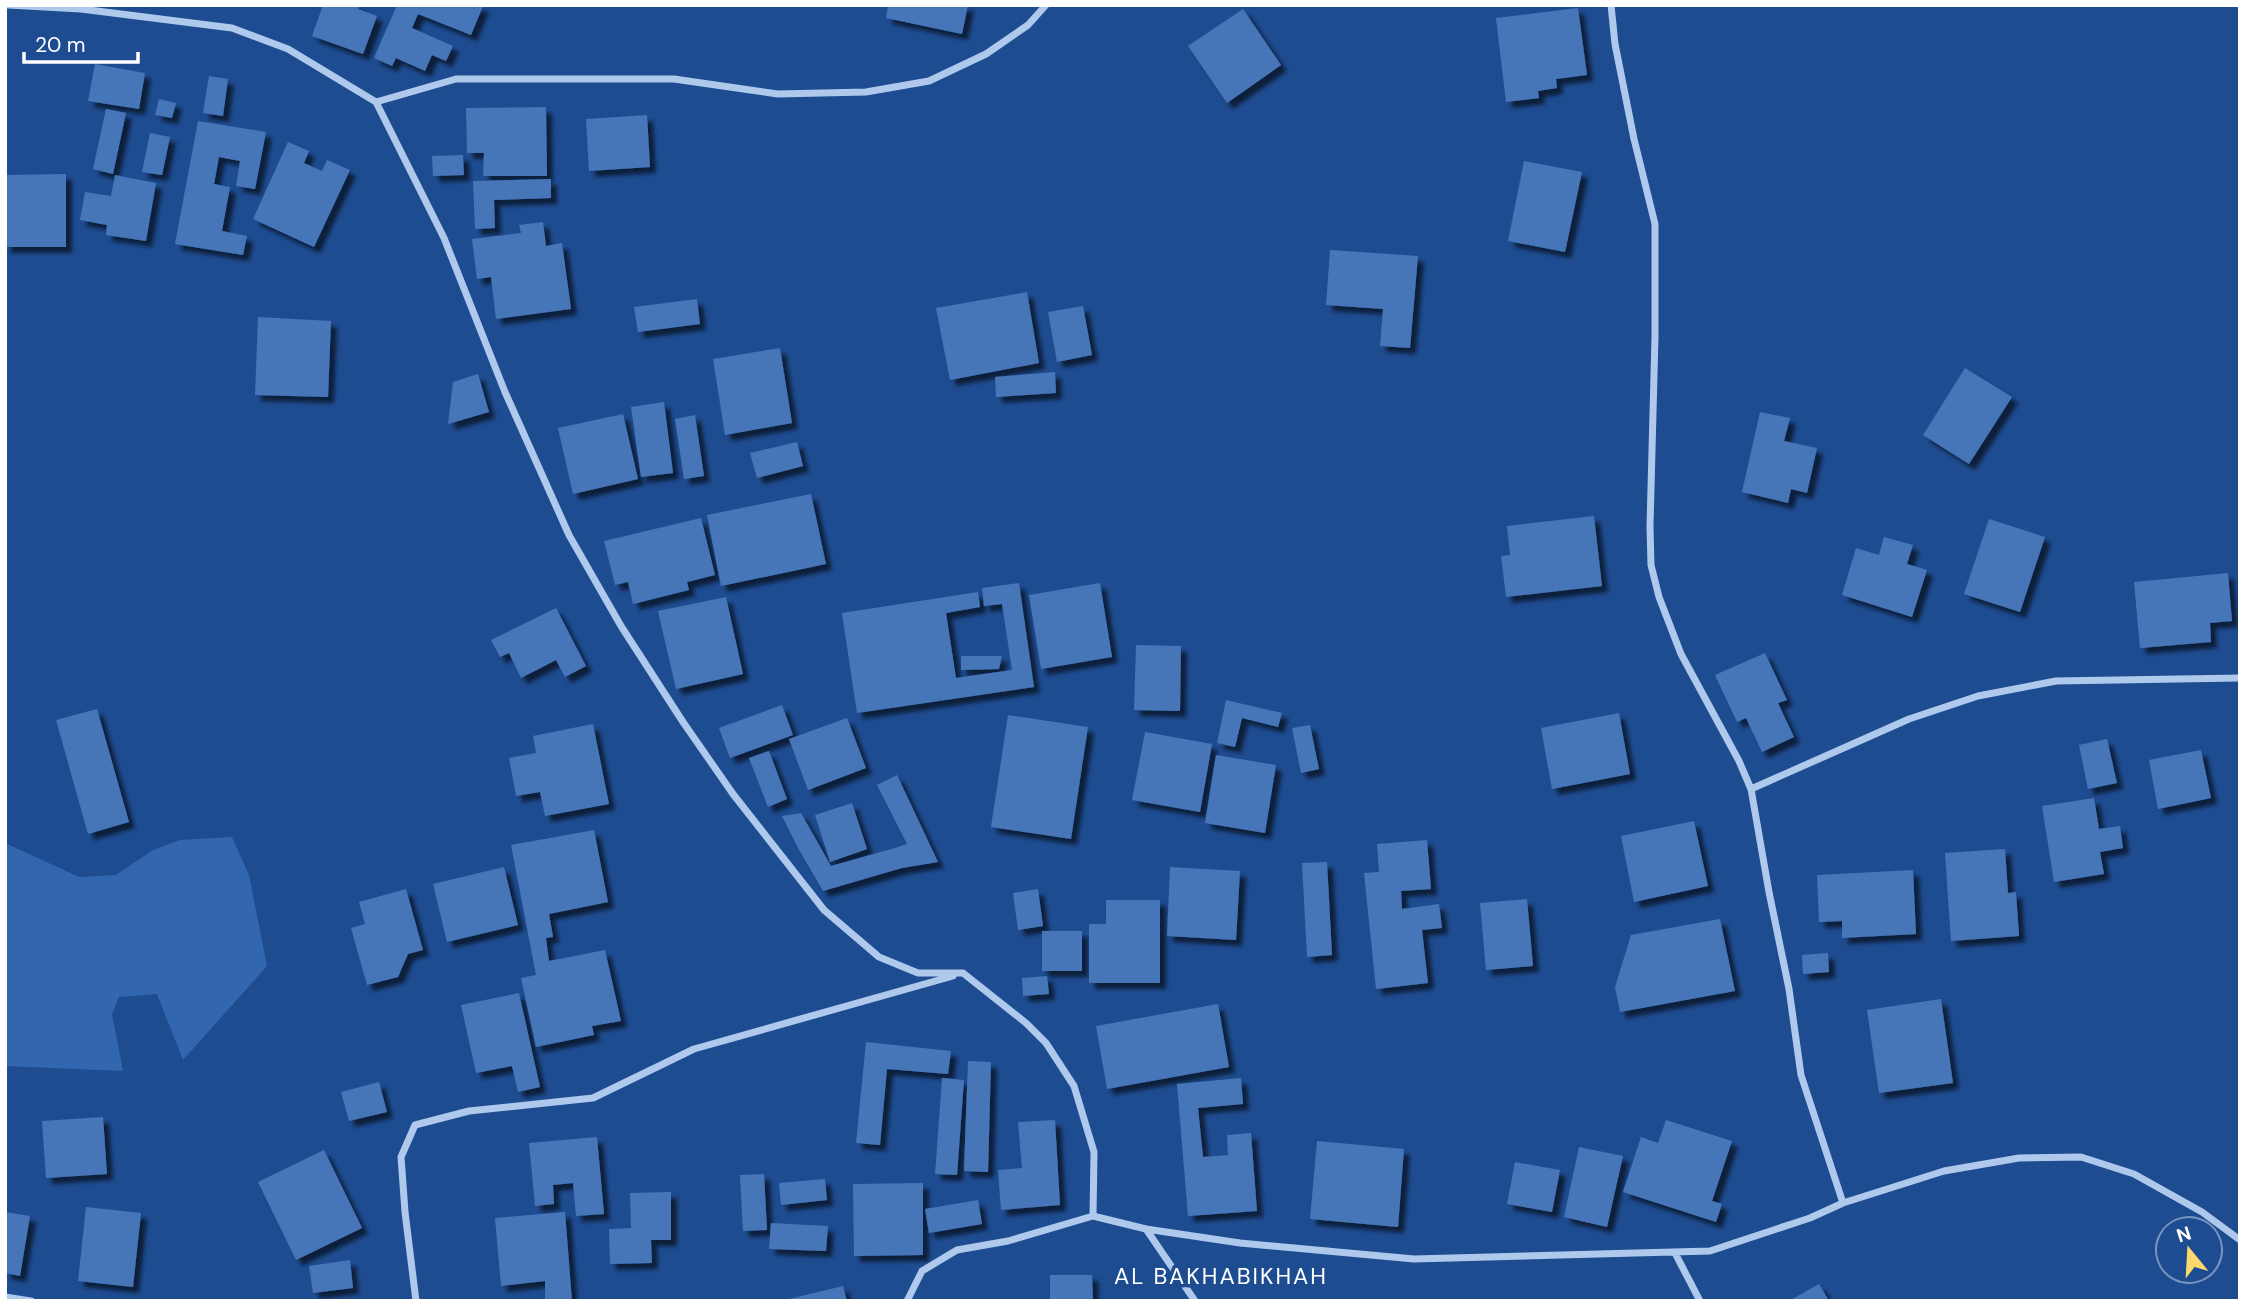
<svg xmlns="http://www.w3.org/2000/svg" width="2245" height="1306" font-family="'DM Sans',sans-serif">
<defs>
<filter id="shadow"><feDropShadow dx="6" dy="6" stdDeviation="2" flood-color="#0009"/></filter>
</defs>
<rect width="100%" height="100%" fill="#1e4c91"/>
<path fill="#3266ae" d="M232,837L249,875L267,966L183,1060L157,994L119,997L112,1014L123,1071L5,1066V843L79,877L116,875L153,850L180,840Z"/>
<path fill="#4776b8" filter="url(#shadow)" d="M323,5H359L358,9L377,16L363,54L312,36Z
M397,5H480L483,6L471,35L418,14L412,28L453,46L446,61L432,55L425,71L396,58L392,66L374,58Z
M888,5H968L962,34L886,18Z
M1578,8L1587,75L1556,79L1557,88L1538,91L1539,98L1506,102L1496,18Z
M1243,9L1281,65L1227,103L1188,46Z
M95,64L145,73L139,109L88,101Z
M209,76L228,79L223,116L203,113Z
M159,99L176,103L172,118L155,115Z
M546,107L547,176H483L484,153H467L466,108Z
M106,109L126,113L113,174L93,169Z
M647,115L650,167L589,171L586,119Z
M198,121L266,132L255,189L236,186L240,161L219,157L214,184L230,187L222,231L247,236L243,255L175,244Z
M150,133L170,137L162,175L142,172Z
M288,142L309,151L304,163L322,171L327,160L350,170L314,247L253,219Z
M463,155L464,175L433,176L432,156Z
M1524,161L1582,172L1565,252L1508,241Z
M66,174V247H5V175Z
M115,175L156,183L146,241L106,235L107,225L80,220L85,192L111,196Z
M551,179V198L494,200L495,228L475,229L473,181Z
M543,222L546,246L562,243L571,309L496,319L491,277L477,279L472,239L521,233L519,225Z
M1330,250L1418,256L1410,348L1380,346L1383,309L1326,305Z
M1027,292L1039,363L950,380L936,308Z
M697,299L700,324L638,332L634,307Z
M1083,306L1092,355L1057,362L1048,312Z
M258,317L331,321L328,397L255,395Z
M780,348L792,423L725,435L713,359Z
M1965,368L2012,397L1969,464L1923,435Z
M1055,372L1056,393L996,397L995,377Z
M478,374L489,412L448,424L453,382Z
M664,402L673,473L641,477L631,407Z
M1760,412L1790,418L1784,441L1817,448L1807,493L1791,489L1788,503L1742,492Z
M623,414L638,479L573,494L558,428Z
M695,415L704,476L684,479L675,419Z
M797,442L803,466L757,478L750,453Z
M811,494L826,564L721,586L707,515Z
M1594,516L1602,586L1506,597L1501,556L1510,555L1507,526Z
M701,518L715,575L687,582L689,590L633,604L628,582L615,585L604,541Z
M1989,519L2045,537L2020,612L1964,594Z
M1884,537L1913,545L1907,564L1927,570L1912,617L1842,595L1856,548L1879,555Z
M2228,573L2232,621L2210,623L2211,642L2140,648L2134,582Z
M1019,583L1034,687L857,713L842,613L978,592L980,607L946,613L956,678L1012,670L1002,604L984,606L982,588Z
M1100,583L1112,657L1041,669L1029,595Z
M726,597L743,674L676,689L658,611Z
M556,608L586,666L565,677L556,660L521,678L509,653L500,657L491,640Z
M1136,645L1181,646L1180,711L1134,710Z
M1765,653L1787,700L1778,703L1794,737L1762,752L1746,718L1737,722L1715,675Z
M961,656H1002L999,669L961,670Z
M1226,700L1282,713L1278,727L1242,718L1235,747L1217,743Z
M782,705L793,735L730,758L719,728Z
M97,709L129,822L88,834L56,720Z
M1619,713L1630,774L1552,789L1541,728Z
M1008,715L1088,727L1071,839L991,827Z
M847,718L866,768L808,790L789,739Z
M593,724L609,804L545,816L540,792L516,796L509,758L536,753L533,736Z
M1310,725L1319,769L1301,773L1292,728Z
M1145,732L1212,744L1200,812L1132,800Z
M2107,739L2117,783L2088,789L2079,745Z
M2201,750L2211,798L2158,809L2149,760Z
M769,751L787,799L768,807L749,758Z
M1216,755L1276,765L1265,833L1205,823Z
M897,775L938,862L902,868L823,891L798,848L782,816L801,813L831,866L895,848L907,844L877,785Z
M2094,798L2099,829L2120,826L2123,848L2100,852L2104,874L2054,882L2042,806Z
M852,803L867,849L830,862L815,815Z
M1694,821L1708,886L1634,902L1621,836Z
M594,830L608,902L549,914L553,937L546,938L549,961L605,950L621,1021L592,1026L594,1035L536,1047L521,978L536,975L511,845Z
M1427,840L1431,889L1401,891L1402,909L1439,904L1442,928L1422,930L1428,983L1376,989L1364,873L1379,872L1377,844Z
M2005,849L2008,893L2016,892L2019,936L1951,941L1945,853Z
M1327,862L1332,955L1307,957L1302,863Z
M504,867L518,925L447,942L433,884Z
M1170,867L1240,871L1236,940L1167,936Z
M1913,870L1916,934L1842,938V921L1819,922L1817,875Z
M406,889L423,950L408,954L398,977L367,985L351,928L365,924L359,902Z
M1038,889L1043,926L1018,930L1013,893Z
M1527,899L1533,966L1486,970L1480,903Z
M1106,900H1160V983H1089V924H1106Z
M1720,919L1735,991L1620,1012L1615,987L1631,935Z
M1042,931H1082V971H1042Z
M1828,953L1829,972L1803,974L1802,955Z
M1047,976L1049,994L1023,996L1022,978Z
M519,993L540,1087L518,1092L512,1066L476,1073L461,1005Z
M1941,999L1953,1083L1879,1093L1867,1010Z
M1218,1004L1229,1067L1107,1089L1096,1026Z
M866,1042L951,1051L948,1074L887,1069L880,1145L856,1143Z
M968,1061L991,1062L988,1172L964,1171Z
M942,1078L964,1080L957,1175L935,1174Z
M1241,1078L1243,1104L1198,1108L1203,1157L1228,1155L1227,1135L1251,1133L1257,1211L1188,1216L1177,1084Z
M379,1082L387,1112L349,1121L341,1092Z
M103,1117L107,1174L46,1178L42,1121Z
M1055,1120L1060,1205L1001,1210L998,1170L1022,1168L1018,1122Z
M1666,1120L1732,1141L1712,1201L1722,1204L1716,1222L1623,1192L1641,1137L1658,1143Z
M597,1137L604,1214L576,1216L573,1183L553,1185L554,1204L535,1206L529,1143Z
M1317,1141L1404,1149L1398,1227L1310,1219Z
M1579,1147L1623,1156L1607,1227L1564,1217Z
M324,1150L362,1228L296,1260L258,1182Z
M1515,1162L1560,1170L1552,1212L1507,1204Z
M764,1174L767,1230L743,1231L740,1175Z
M825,1179L827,1200L781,1205L779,1183Z
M923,1183V1255L854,1256L853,1184Z
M671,1192V1240H651L652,1263L610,1264L609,1229L631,1228L630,1193Z
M978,1200L982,1224L929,1233L925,1209Z
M86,1207L141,1213L133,1287L78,1281Z
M5,1212L30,1216L20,1276L5,1273Z
M565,1212L572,1301H545V1281L501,1286L495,1218Z
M771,1223L828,1226L826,1251L769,1249Z
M350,1260L353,1288L313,1293L309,1266Z
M1050,1275H1092L1093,1301H1050Z
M1819,1284L1829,1301H1789Z
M843,1286L847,1301H785V1300Z"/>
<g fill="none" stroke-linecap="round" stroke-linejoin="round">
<path stroke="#afc9ed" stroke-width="7" d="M8,5L81,9L232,28L288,49L376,102L444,238L505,392L569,535L621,626L683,722L733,794L824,910L879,957L918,973H963L1026,1023L1046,1043L1074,1086L1094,1152L1093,1216
M1611,5L1615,44L1634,139L1655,224V337L1650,526L1651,565L1659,597L1681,654L1739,761L1751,789L1769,892L1789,989L1801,1075L1843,1203
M376,102L456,79H674L778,94L866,92L929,81L986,54L1028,25L1046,5
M1751,789L1909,719L1978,696L2056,681L2240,678
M1146,1229L1195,1301
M1675,1253L1700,1301
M5,1297L31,1301
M416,1301L405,1212L401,1157L415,1125L469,1111L593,1098L694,1049L953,976
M907,1301L922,1271L957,1250L1008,1241L1093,1216L1146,1229L1240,1243L1414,1259L1710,1251L1810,1218L1843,1203L1944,1171L2019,1158L2081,1157L2134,1174L2202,1212L2240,1240"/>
</g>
<g text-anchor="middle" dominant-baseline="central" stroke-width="7" stroke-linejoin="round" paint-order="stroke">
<g font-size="23" letter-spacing="2" fill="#fff" stroke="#1e4c91">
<text x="1221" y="1276">AL BAKHABIKHAH</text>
</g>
</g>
<rect width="2245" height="1306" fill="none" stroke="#ffffff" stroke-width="14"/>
<g transform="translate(2189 1250) rotate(342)"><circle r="33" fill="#1e4c91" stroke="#7894bd" stroke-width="2"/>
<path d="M0-5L12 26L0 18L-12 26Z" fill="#fcd86e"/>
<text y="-10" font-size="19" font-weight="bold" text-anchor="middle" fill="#ffffff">N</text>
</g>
<path d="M24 52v10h114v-10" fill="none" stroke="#ffffff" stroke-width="3.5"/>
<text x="35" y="52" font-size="21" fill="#ffffff" stroke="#1e4c91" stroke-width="5" paint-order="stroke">20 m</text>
</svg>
